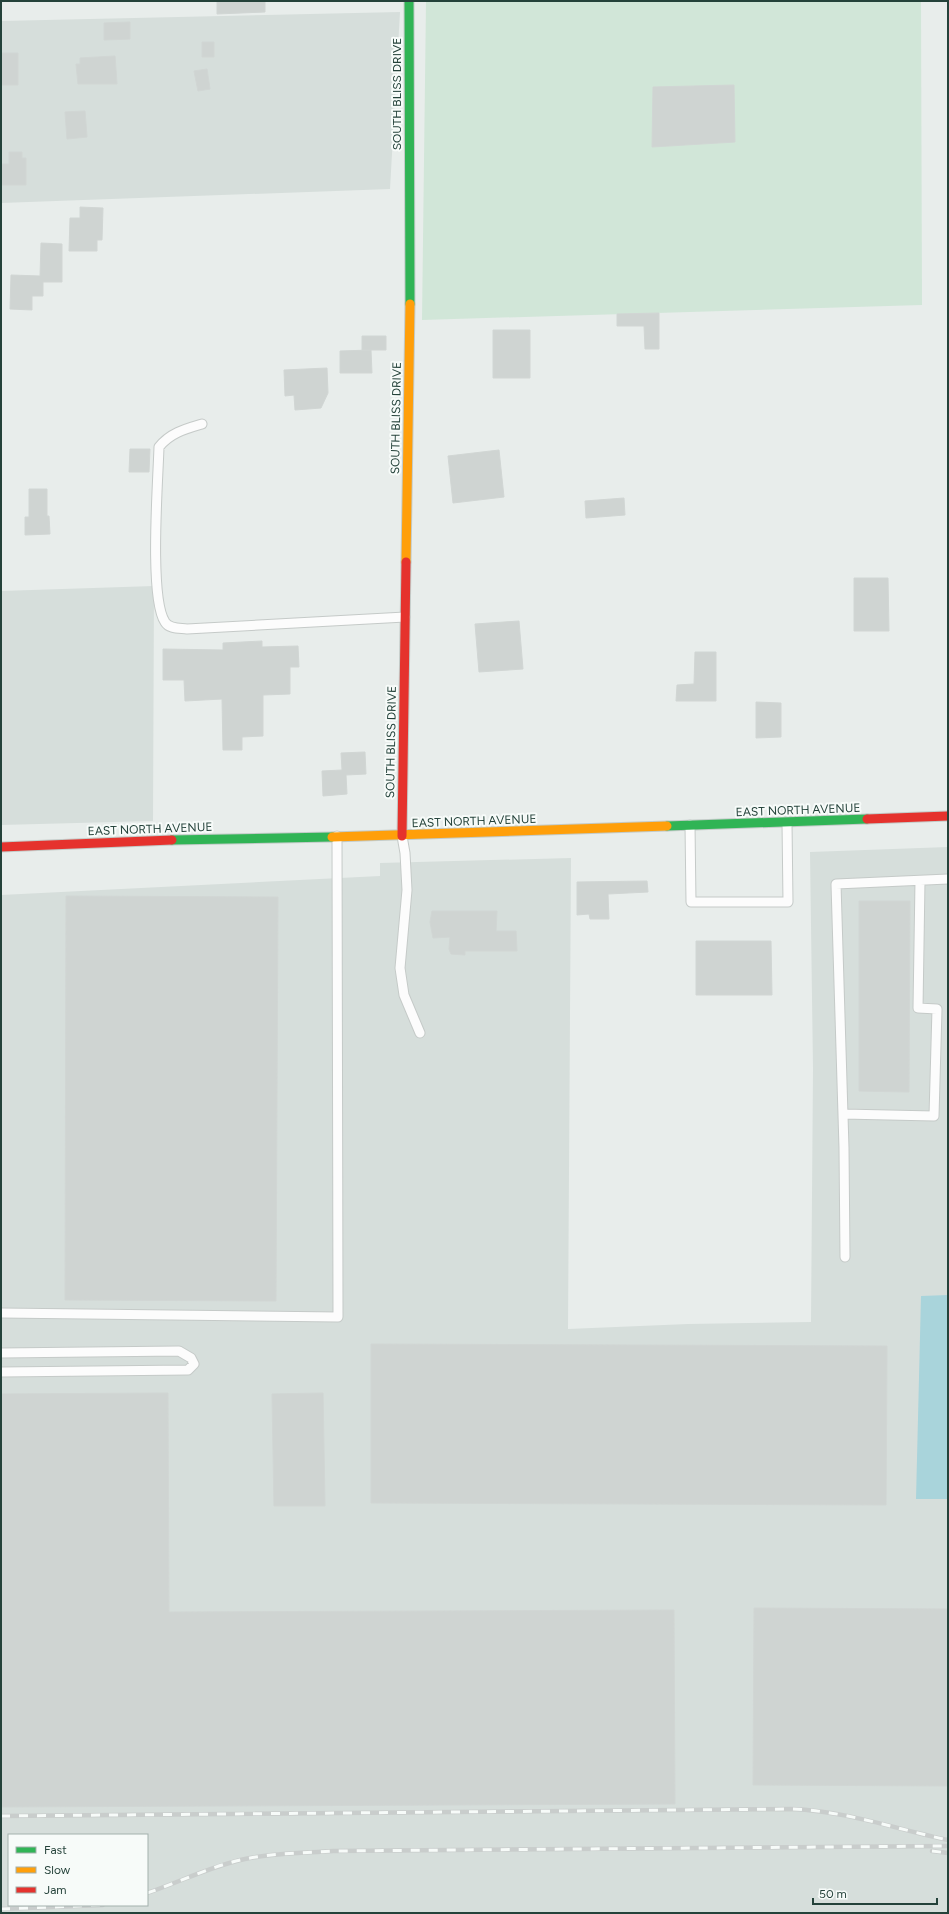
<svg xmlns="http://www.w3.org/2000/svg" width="949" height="1914" font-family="Figtree,sans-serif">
<rect width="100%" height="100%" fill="#e8edeb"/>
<path fill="#d6dedb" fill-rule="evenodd" d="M400,12L390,189L1,203V21Z
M154,586L153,821L1,825V591Z
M948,847V1913H1V895L380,876V863L571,858L568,1329L688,1324L811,1322L813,1069L810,852ZM9,1835H147V1905H9Z"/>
<path fill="#d1e6d8" d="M426,1H921L922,305L422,320Z"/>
<path fill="#a9d4db" d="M948,1295V1499H916L921,1296Z"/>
<path fill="#cfd4d2" stroke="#d1d6d4" d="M217,1H265V12L217,14Z
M130,22V39L104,40V23Z
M202,42H214V57H202Z
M1,53H18V85H1Z
M115,56L117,84H78L76,64H80V58Z
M207,69L210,89L198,91L194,71Z
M734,85L735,142L652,147L653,87Z
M85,111L87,137L67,139L65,112Z
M9,152H22V158H26V185H1V164H9Z
M80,207L103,208L102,240H97V251H69L70,218H80Z
M41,243L62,244V282H43V296H32V310L10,309L11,275L40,276Z
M659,313V349H645L644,326H617V314Z
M493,330H530V378H493Z
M362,336H386V350H362Z
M371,350L372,373H340V351Z
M327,368L328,393L321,408L295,410L294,395L285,396L284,370Z
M130,449H150L149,472H129Z
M499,450L504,497L453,503L448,456Z
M29,489H47V516H49L50,534L25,535V517H29Z
M624,498L625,515L586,518L585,501Z
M854,578H888L889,631H854Z
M519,621L523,669L479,672L475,624Z
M262,641V647L298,646L299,667H290V694L263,695V736L242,737V750H223L222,699L185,701L184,680H163V649L223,650V643Z
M695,652H716V701H676L677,685L694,684Z
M756,702L781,703V737L756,738Z
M365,752L366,774L346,775L347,794L323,796L322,771L342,770L341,753Z
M647,881L648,892L608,894L609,919H590L589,914L577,915V882Z
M66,896L278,897L276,1301L65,1300Z
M859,901H910L909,1092L859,1091Z
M432,911H497L496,931H516L517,951H465V955L451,954L449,949L450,937L433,938L430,922Z
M696,941H771L772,995H696Z
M371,1344L887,1346L886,1505L371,1503Z
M168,1393L169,1612L674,1610L675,1804L1,1807V1394Z
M323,1393L325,1506H274L272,1394Z
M754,1608L948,1609V1786L753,1785Z"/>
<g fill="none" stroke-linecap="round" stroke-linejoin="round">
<g stroke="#c5cac8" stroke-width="11">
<path id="lane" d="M202,424C185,429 170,433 159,447C158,481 149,598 165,622C169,629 179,628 187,629L405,617
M690,825L691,902H788L787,823
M402,836L405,853L407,890L400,968L404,995L420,1033
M843,1114L934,1116L937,1009L918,1008L920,881
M845,1257L844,1148L836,884L948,879
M1,1313L338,1317L337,836
M1,1353L179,1351L191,1358L194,1364L188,1370L1,1372"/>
</g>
<g stroke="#c3cbc8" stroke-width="11">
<path id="fast" d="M409,1L410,304
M667,826L867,819
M172,840L332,837"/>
</g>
<g stroke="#c3cbc8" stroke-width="11">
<path id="slow" d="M406,562L410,304
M332,837L667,826"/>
</g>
<g stroke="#c3cbc8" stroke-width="11">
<path id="jam" d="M867,819L948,816
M402,836L406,562
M1,847L172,840"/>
</g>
<use href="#lane" stroke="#fcfcfc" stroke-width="9"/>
<use href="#fast" stroke="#30b455" stroke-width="9"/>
<use href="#slow" stroke="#ff9f0a" stroke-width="9"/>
<use href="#jam" stroke="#e5322d" stroke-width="9"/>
<g stroke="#c9cdcc" stroke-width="4.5">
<path id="rail" d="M1,1816L792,1809C846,1811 896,1829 948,1840
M932,1851L948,1853
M147,1893C180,1882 211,1866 245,1859C273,1853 304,1853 333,1851L948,1846
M1,1909L103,1905"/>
</g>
<use href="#rail" stroke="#f7fbf9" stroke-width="3" stroke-dasharray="9" stroke-linecap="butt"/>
</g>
<g text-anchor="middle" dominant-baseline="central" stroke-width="4" stroke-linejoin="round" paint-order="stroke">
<g font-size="12" fill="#24423a" stroke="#f7fbf9">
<text transform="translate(397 94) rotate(-90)">SOUTH BLISS DRIVE</text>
<text transform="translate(396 418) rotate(-89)">SOUTH BLISS DRIVE</text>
<text transform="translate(391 742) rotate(-89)">SOUTH BLISS DRIVE</text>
<text transform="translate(798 810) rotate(-2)">EAST NORTH AVENUE</text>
<text transform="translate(474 821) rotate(-2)">EAST NORTH AVENUE</text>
<text transform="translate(150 829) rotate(-2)">EAST NORTH AVENUE</text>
</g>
</g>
<rect width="949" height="1914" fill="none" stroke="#24423a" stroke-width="4"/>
<rect x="8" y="1834" width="140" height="72" fill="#f7fbf9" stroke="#a3b1ad"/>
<rect x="16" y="1847" width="20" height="6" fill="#30b455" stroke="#a3b1ad"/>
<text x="44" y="1854" font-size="12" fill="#24423a">Fast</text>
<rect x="16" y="1867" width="20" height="6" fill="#ff9f0a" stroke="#a3b1ad"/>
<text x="44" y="1874" font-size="12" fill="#24423a">Slow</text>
<rect x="16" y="1887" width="20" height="6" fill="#e5322d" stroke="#a3b1ad"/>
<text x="44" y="1894" font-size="12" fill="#24423a">Jam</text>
<path d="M813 1898v6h124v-6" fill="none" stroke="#24423a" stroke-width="2"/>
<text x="819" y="1898" font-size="12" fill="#24423a" stroke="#f7fbf9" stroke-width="3" paint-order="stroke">50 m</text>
</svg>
